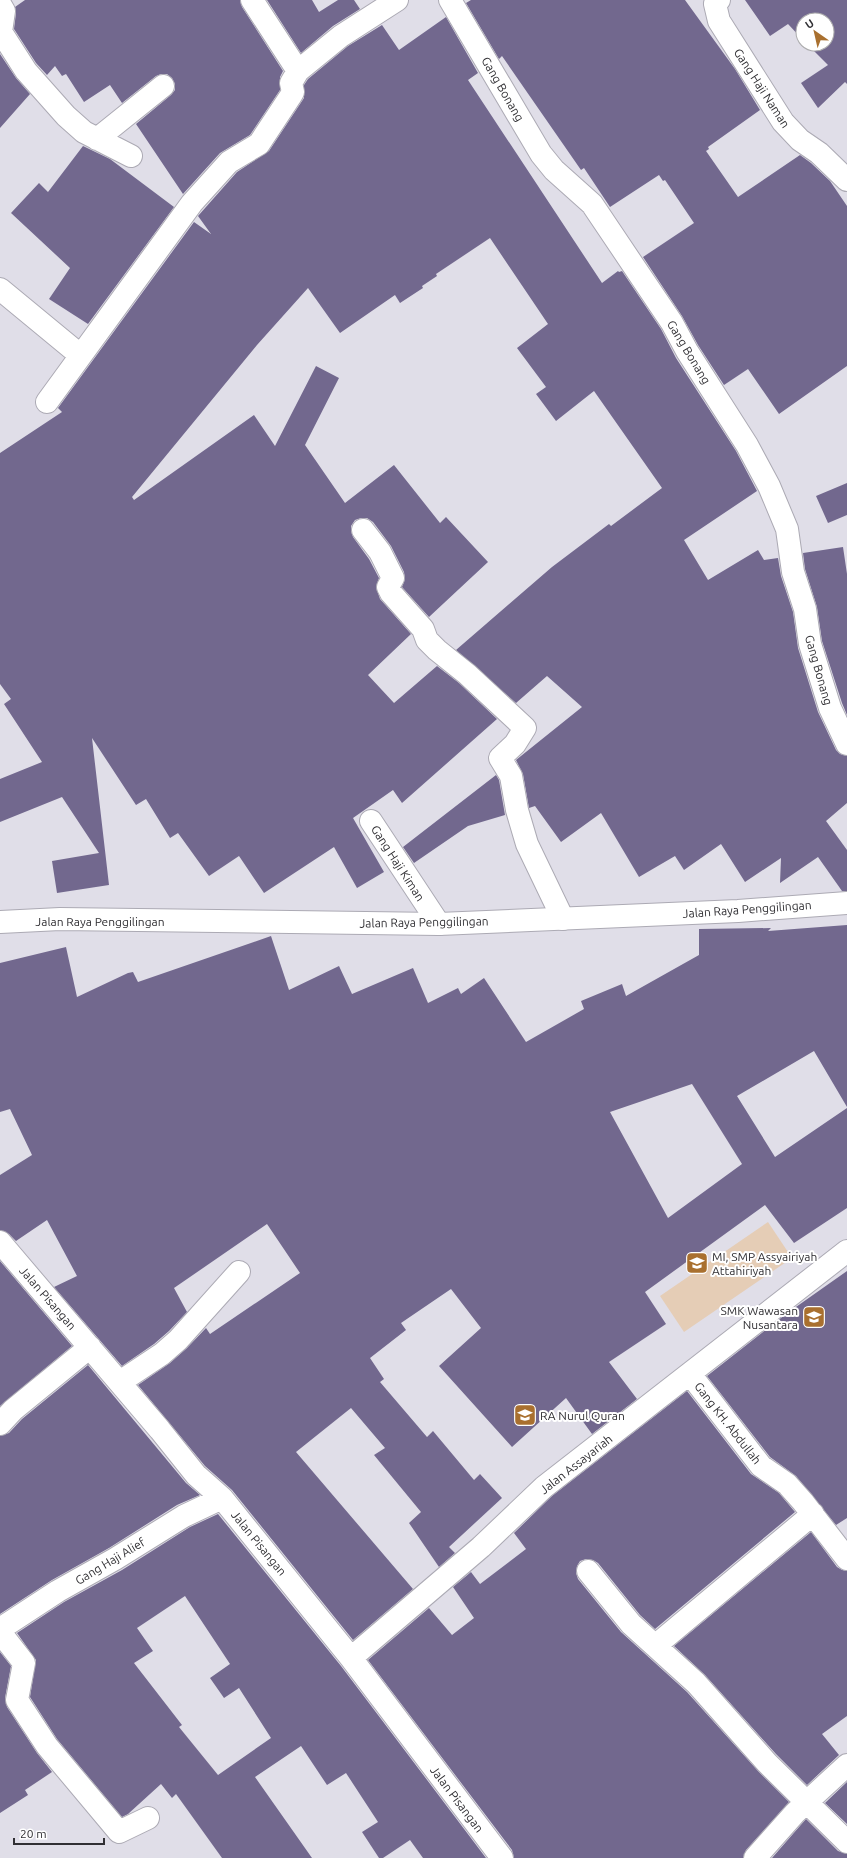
<svg xmlns="http://www.w3.org/2000/svg" width="847" height="1858" font-family="Ubuntu,sans-serif">
<rect width="100%" height="100%" fill="#e0dee8"/>
<path fill="#e5cdb6" d="M768,1222L792,1258L684,1332L660,1296Z"/>
<path fill="#72688e" fill-rule="evenodd" d="M25,0H240L242,7L283,71L280,77V90L250,135L220,153L183,194L136,124L171,95L175,90V84L172,78L167,74H161L156,76L122,103L110,85L84,102L66,74L62,76L55,66L47,75L36,63L14,29L16,13L15,7Z
M267,0H312L319,12L338,0H354L360,9L333,26L301,53Z
M471,0H685L735,69L760,110L708,147L709,149L706,151L738,197L800,155L811,163L830,181L847,206V366L779,414L748,369L724,385L698,345L682,316L643,257L694,223L665,180L663,181L659,175L610,207L584,168L581,170L502,56L499,59L466,3Z
M745,0H847V84L845,82L818,108L801,83L828,65L807,44H827V20H803V40L788,24L770,36Z
M446,17L478,73L468,80L602,283L618,271L619,272L622,271L661,329L676,358L736,451L757,491L684,540L708,580L758,550L764,560L778,558L781,576L793,612L798,648L818,712L836,750L840,754L847,756V803L826,821L847,850V891H842L818,857L780,883L781,858L745,882L721,844L684,870L675,856L639,877L601,813L561,842L535,806L529,808L523,774L516,760L582,707L547,676L516,703L456,650L552,567L609,524L611,526L662,488L594,391L556,421L536,394L546,387L517,348L548,324L490,238L436,274L437,276L422,286L423,288L400,303L395,295L340,333L308,288L257,345L132,497L134,500L254,415L275,446L316,366L339,378L305,445L345,503L394,465L440,523L446,517L488,562L429,617L402,587L405,579L404,572L391,546L373,522L367,518H361L355,520L351,526V531L353,537L369,559L379,578L376,587L380,599L411,634L368,675L394,703L437,666L459,683L497,719L402,803L393,790L353,818L384,872L357,888L334,847L264,893L239,856L209,876L178,833L170,838L146,799L136,805L92,738L109,885L57,893L52,861L99,853L62,797L0,822V779L42,762L4,704L11,699L0,684V453L62,412L58,408L194,222L211,234L198,216L237,172L269,151L304,98V85L308,79L348,46L382,25L399,50Z
M0,54L16,78L30,94L0,128Z
M83,146L110,159L174,207L88,324L49,299L70,268L11,213L39,183L48,192Z
M847,483V515L828,523L816,496Z
M843,547L847,574V715L842,703L822,641L817,607L805,569L803,553Z
M496,775L499,780L505,815L468,826L414,863L403,847Z
M847,925V1107L814,1051L737,1096L775,1157L847,1108V1208L794,1243L765,1205L645,1292L666,1324L609,1362L637,1399L592,1434L566,1398L512,1447L439,1366L481,1328L451,1289L401,1323L406,1330L370,1358L384,1379L380,1382L427,1437L433,1431L474,1480L480,1474L502,1498L449,1547L455,1553L439,1567L409,1523L421,1512L374,1455L385,1448L351,1408L296,1452L413,1589L353,1640L232,1490L205,1466L138,1385L170,1363L187,1348L206,1328L210,1334L300,1273L267,1224L174,1288L187,1312L169,1331L154,1344L122,1366L54,1287L77,1276L47,1220L16,1241L9,1234L0,1230V1175L32,1155L10,1109L0,1112V963L66,947L77,997L128,973L133,972L138,982L271,936L289,990L339,966L352,994L413,968L428,1003L458,988L461,994L484,978L526,1042L584,1009L581,1001L622,984L626,996L699,955V929L771,928L768,931ZM692,1084L742,1164L668,1218L610,1112Z
M0,1261L72,1346L0,1406Z
M847,1271V1518L836,1525L796,1476L770,1457L707,1376L786,1314Z
M88,1365L186,1483L200,1495L177,1505L109,1548L52,1580L0,1614V1436L9,1433L22,1419Z
M687,1391L751,1474L779,1493L795,1512L655,1629L640,1615L598,1563L593,1560L586,1559L580,1561L577,1566L576,1573L578,1579L621,1632L687,1692L758,1771L789,1802L746,1850L743,1858H514L512,1850L368,1660L429,1608L452,1635L474,1618L453,1587L471,1572L480,1584L526,1549L514,1533L552,1496Z
M218,1514L341,1666L486,1858H423L410,1840L383,1858H379L362,1832L378,1822L346,1773L327,1785L301,1746L255,1777L312,1858H222L176,1794L172,1798L161,1784L128,1814L122,1817L57,1739L30,1697L36,1660L17,1633L64,1602L122,1570L190,1527ZM185,1596L230,1664L210,1678L224,1698L239,1688L271,1738L218,1775L179,1727L182,1725L134,1663L153,1651L137,1628Z
M811,1532L837,1567L842,1570L847,1571V1716L822,1734L839,1755L807,1785L776,1754L705,1675L674,1646Z
M0,1652L11,1666L5,1698L7,1707L37,1753L52,1772L25,1790L28,1795L0,1813Z
M847,1782V1824L825,1803Z
M806,1819L838,1851L847,1854V1858H772Z"/>
<g fill="none" stroke-linecap="round" stroke-linejoin="round">
<g stroke="#acaab4" stroke-width="24">
<path id="minor" d="M252,0L298,71
M450,0L541,154L554,170L592,204L672,323L687,351L747,445L769,486L787,529L793,572L805,609L810,644L830,708L847,744
M719,0L715,4L719,21L783,122L800,140L819,153L847,180
M0,4L4,11L1,32L26,71L66,116L84,132L131,156
M97,139L163,86
M0,289L80,355
M47,402L192,203L229,162L259,144L290,97L293,92L291,83L298,71L341,36L397,0
M363,530L380,552L393,578L388,587L391,593L423,629L427,640L437,650L467,674L525,728L515,744L500,758L511,776L517,810L527,844L563,919
M371,821L439,924
M0,1242L160,1430L196,1475L222,1498L351,1658L502,1858
M690,1374L761,1466L787,1484L803,1502L847,1559
M120,1382L162,1354L178,1340L239,1272
M0,1424L13,1410L90,1347
M588,1571L631,1624L696,1683L767,1763L847,1842
M0,1629L58,1591L115,1559L184,1516L222,1498
M0,1632L24,1663L17,1700L47,1746L119,1832L148,1818
M655,1646L813,1514
M351,1658L481,1547L544,1487L847,1251
M755,1858L795,1813L847,1765"/>
</g>
<g stroke="#acaab4" stroke-width="24">
<path id="major" d="M0,922L60,919L439,924L738,911L847,903"/>
</g>
<use href="#minor" stroke="#fff" stroke-width="22"/>
<use href="#major" stroke="#fff" stroke-width="22"/>
</g>
<defs>
<g id="school-square" transform="scale(1.15)"><rect x="-9" y="-9" width="18" height="18" rx="4" fill="#a9702f" stroke="#fff"/><path d="M0-5L7-2L0 1L-7-2ZM-4 1L0 2.5L4 1V4Q0 6-4 4Z" fill="#fff"/></g>
</defs>
<g fill-rule="evenodd">
<use href="#school-square" x="697" y="1263"/>
<use href="#school-square" x="814" y="1317"/>
<use href="#school-square" x="525" y="1415"/>
</g>
<g text-anchor="middle" dominant-baseline="central" stroke-width="4" stroke-linejoin="round" paint-order="stroke">
<g font-size="12" fill="#302f33" stroke="#fff">
<text transform="translate(762 88) rotate(57)">Gang Haji Naman</text>
<text transform="translate(503 89) rotate(60)">Gang Bonang</text>
<text transform="translate(689 352) rotate(59)">Gang Bonang</text>
<text transform="translate(819 670) rotate(74)">Gang Bonang</text>
<text transform="translate(398 863) rotate(57)">Gang Haji Kiman</text>
<text transform="translate(747 909) rotate(-4)">Jalan Raya Penggilingan</text>
<text x="100" y="921">Jalan Raya Penggilingan</text>
<text transform="translate(424 922) rotate(-1)">Jalan Raya Penggilingan</text>
<text transform="translate(48 1298) rotate(49)">Jalan Pisangan</text>
<text transform="translate(728 1423) rotate(52)">Gang KH. Abdullah</text>
<text transform="translate(576 1464) rotate(-38)">Jalan Assayariah</text>
<text transform="translate(259 1543) rotate(51)">Jalan Pisangan</text>
<text transform="translate(110 1561) rotate(-31)">Gang Haji Alief</text>
<text transform="translate(457 1799) rotate(53)">Jalan Pisangan</text>
</g>
<g font-size="12" fill="#302f33" stroke="#fff" text-anchor="start">
<text x="712" y="1256">MI, SMP Assyairiyah<tspan x="712" dy="14">Attahiriyah</tspan></text>
<text x="798" y="1310" text-anchor="end">SMK Wawasan<tspan x="798" dy="14">Nusantara</tspan></text>
<text x="540" y="1415">RA Nurul Quran</text>
</g>
</g>
<g transform="translate(815 32) rotate(326)"><circle r="19" fill="#ffffff" stroke="#acacad"/>
<path d="M0-3L7 15L0 10L-7 15Z" fill="#a9702f"/>
<text y="-6" font-size="11" font-weight="bold" text-anchor="middle" fill="#302f33">U</text>
</g>
<path d="M14 1838v6h90v-6" fill="none" stroke="#302f33" stroke-width="2"/>
<text x="20" y="1838" font-size="12" fill="#302f33" stroke="#ffffff" stroke-width="3" paint-order="stroke">20 m</text>
</svg>
